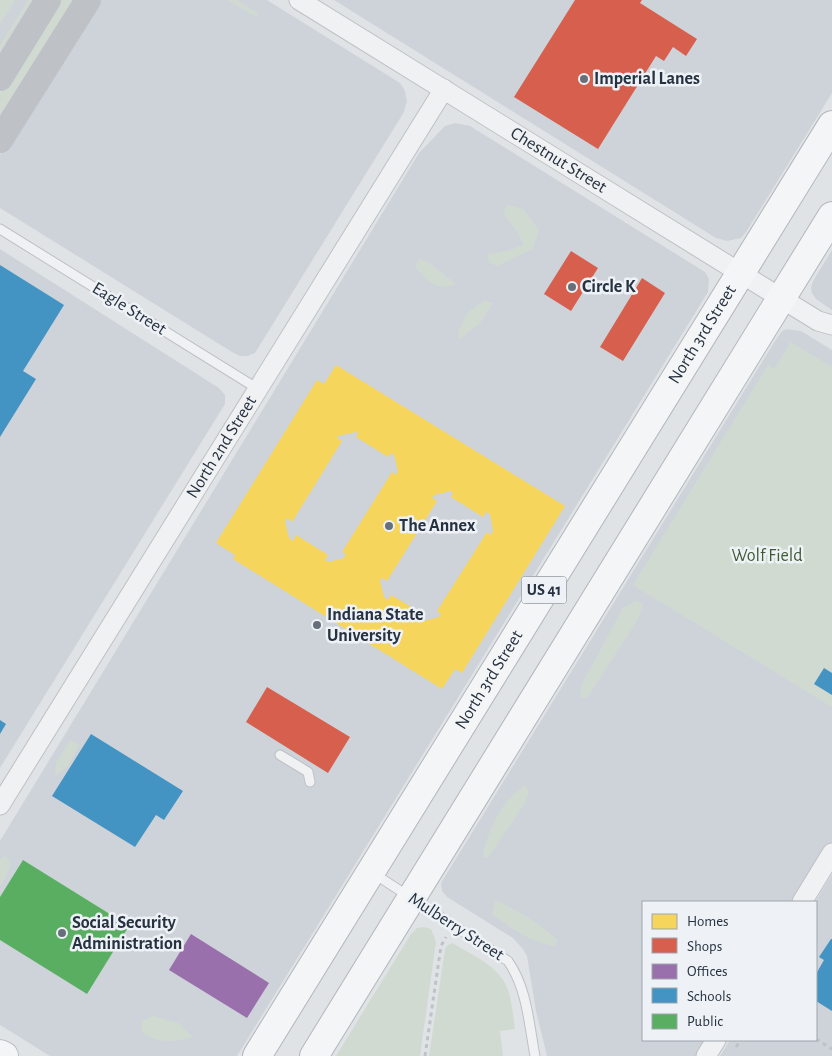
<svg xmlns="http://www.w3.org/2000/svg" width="832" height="1056" font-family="'Alegreya Sans',sans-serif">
<rect width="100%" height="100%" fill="#e0e3e6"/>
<path fill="#ced3da" d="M0,0H35L0,58Z
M96,0H267L400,83L405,91L407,101L404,112L255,353L248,356H240L232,352L0,208V155Z
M334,0H832V93L746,232L741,238L727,241L716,238Z
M455,123L470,126L705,272L709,279L708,292L237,1056H50L0,1025V841L419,153L445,126Z
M0,249L219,388L225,395V404L0,768Z
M832,250V310L816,299L812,293L811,288L813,281Z
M787,329L801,331L832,350V842L794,902H643V1040H710L699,1056H547L536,1011L527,956L523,949L513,938L447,897L442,891L441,883L775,341L782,331Z
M832,874V1056H720L730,1040H816L815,902Z"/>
<path fill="#d1dad1" d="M0,0H15L0,24Z
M28,0H32L0,52V45Z
M58,0H74L0,120V93Z
M228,0H237L258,13L257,16L251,14Z
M507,205L523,209L539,230L533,249L497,266L489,262L487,254L507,251L523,245L517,231L504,214Z
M419,259L428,262L456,284C436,292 428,281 415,267Z
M484,301L493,303L480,323L460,339L458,332L467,313Z
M791,342L832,367V707L633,585L768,365L774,369Z
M636,601L643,604L637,621L587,698L580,697L582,684L623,608Z
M70,740L79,745L68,766L55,776L56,763Z
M525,785L529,791L525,803L488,858L483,857C485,839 497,812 510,798C514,794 520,790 525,785Z
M6,856L11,865L3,882L0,886V859Z
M495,900C517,910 540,923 557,940L555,946C530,942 511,928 492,914Z
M424,927L431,929L436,942L420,1056H336L411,934L417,928Z
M452,943C472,955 500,966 508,990C512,1002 513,1016 515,1029L500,1031L503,1056H429L445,949L448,945Z
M153,1016L178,1023L193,1037C172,1042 160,1044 142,1032V1021Z"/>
<path fill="#f6d55c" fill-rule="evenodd" d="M336,365L565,506L462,673L455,669L442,689L233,559L235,555L216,543L317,380L324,384ZM356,432L358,433L356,437L388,457L391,453L394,455L398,471L396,475L392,472L342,552L346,554L344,558L329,562L325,560L328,555L296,535L293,541L289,538L285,522L287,518L292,522L342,441L337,438L338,436ZM451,491L453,493L451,497L483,517L486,512L490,514L493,531L491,535L487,532L437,611L441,614L439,617L424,621L420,619L423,614L391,595L388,600L384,597L380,581L382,578L387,581L437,501L432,498L434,495Z"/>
<path fill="#d6604d" d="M575,0H642L640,3L697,39L686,56L673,47L664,61L656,56L598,149L514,97Z
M571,251L598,268L571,311L544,294Z
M642,278L665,293L623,361L600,347Z
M267,687L350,737L328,773L246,722Z"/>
<path fill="#9970ab" d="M191,934L269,983L247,1018L169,970Z"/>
<path fill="#4393c3" d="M0,265L64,305L23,371L36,379L0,437Z
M824,668L832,673V695L814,684Z
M0,720L6,724L0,734Z
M91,734L183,791L164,820L156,815L135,847L52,796Z
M831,939H832V1011L816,1001V974L824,960L819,957Z"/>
<path fill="#5aae61" d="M23,860L129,926L87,994L0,940V897Z"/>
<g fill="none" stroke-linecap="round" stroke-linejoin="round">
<g stroke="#bec1c4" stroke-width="11">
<path id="service" d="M0,229L258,389
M280,755L308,772L310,782
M373,873L508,961C527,988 529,1024 535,1056"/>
</g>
<g stroke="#bec1c4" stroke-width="21">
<g id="minor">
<path id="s1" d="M299,0L818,321L832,325"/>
<path id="s2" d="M0,805L444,89"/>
<path d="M802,902L832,853"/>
<path d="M706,1056L716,1040"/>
</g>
</g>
<g stroke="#bdc0c4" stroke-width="30">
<path id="primary" d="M0,1054L4,1056"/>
</g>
<g stroke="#b3b6bb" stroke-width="30">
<g id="trunk">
<path id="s3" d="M257,1056L832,125"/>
<path d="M314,1056L832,216"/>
</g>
</g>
<path stroke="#bfc2c6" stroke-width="3" stroke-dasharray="4 4" stroke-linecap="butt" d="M816,1039L832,1049
M736,1047L741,1040
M425,1056L441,946L446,937"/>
<use href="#service" stroke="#f0f1f3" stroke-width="9"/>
<use href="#minor" stroke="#f0f1f3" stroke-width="19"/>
<path stroke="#bec2c6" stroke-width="26" d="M0,78L48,0
M0,140L88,0"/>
<use href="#primary" stroke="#f4f5f6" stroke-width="28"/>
<use href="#trunk" stroke="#f4f5f6" stroke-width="28"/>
</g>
<g fill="#67707a" stroke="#eef2f6" stroke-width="2">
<circle cx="584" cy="79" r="5"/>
<circle cx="572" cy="287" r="5"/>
<circle cx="389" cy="526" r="5"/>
<circle cx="317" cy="625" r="5"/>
<circle cx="62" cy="933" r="5"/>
</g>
<g text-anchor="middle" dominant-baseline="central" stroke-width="5" stroke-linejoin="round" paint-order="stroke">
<rect fill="#eef2f6" stroke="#626c77" stroke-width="1" x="521.5" y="576.5" width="45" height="27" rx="4"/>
<g font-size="16" font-weight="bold" fill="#263240">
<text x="544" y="590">US 41</text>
</g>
<g font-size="18" font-weight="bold" fill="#263240" stroke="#eef2f6" text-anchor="start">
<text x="594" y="79">Imperial Lanes</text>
<text x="582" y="287">Circle K</text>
<text x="399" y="526">The Annex</text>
<text x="327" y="615">Indiana State<tspan x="327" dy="21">University</tspan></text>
<text x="72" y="923">Social Security<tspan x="72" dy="21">Administration</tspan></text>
</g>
<g font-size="18" fill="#263240" stroke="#eef2f6">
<text stroke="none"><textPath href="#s1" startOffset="305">Chestnut Street</textPath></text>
<text transform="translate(129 309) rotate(32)">Eagle Street</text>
<text stroke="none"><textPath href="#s3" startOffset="848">North 3rd Street</textPath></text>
<text stroke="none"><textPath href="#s2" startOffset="421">North 2nd Street</textPath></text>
<text stroke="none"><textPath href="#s3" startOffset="442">North 3rd Street</textPath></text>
<text transform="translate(456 927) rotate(33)">Mulberry Street</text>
</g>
<g font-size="18" fill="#3e5c33" stroke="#eef2f6">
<text x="767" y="556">Wolf Field</text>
</g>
</g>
<rect x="642" y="901" width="175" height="140" fill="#eef2f6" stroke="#9ea5ad"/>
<rect x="652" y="914" width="25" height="15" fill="#f6d55c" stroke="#9ea5ad"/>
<text x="687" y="926" font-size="15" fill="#263240">Homes</text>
<rect x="652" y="938" width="25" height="15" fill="#d6604d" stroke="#9ea5ad"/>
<text x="687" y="951" font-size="15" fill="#263240">Shops</text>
<rect x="652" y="964" width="25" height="15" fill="#9970ab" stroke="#9ea5ad"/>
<text x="687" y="976" font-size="15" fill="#263240">Offices</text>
<rect x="652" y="988" width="25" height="15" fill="#4393c3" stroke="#9ea5ad"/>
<text x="687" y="1001" font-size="15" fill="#263240">Schools</text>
<rect x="652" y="1014" width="25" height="15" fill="#5aae61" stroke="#9ea5ad"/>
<text x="687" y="1026" font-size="15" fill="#263240">Public</text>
</svg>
